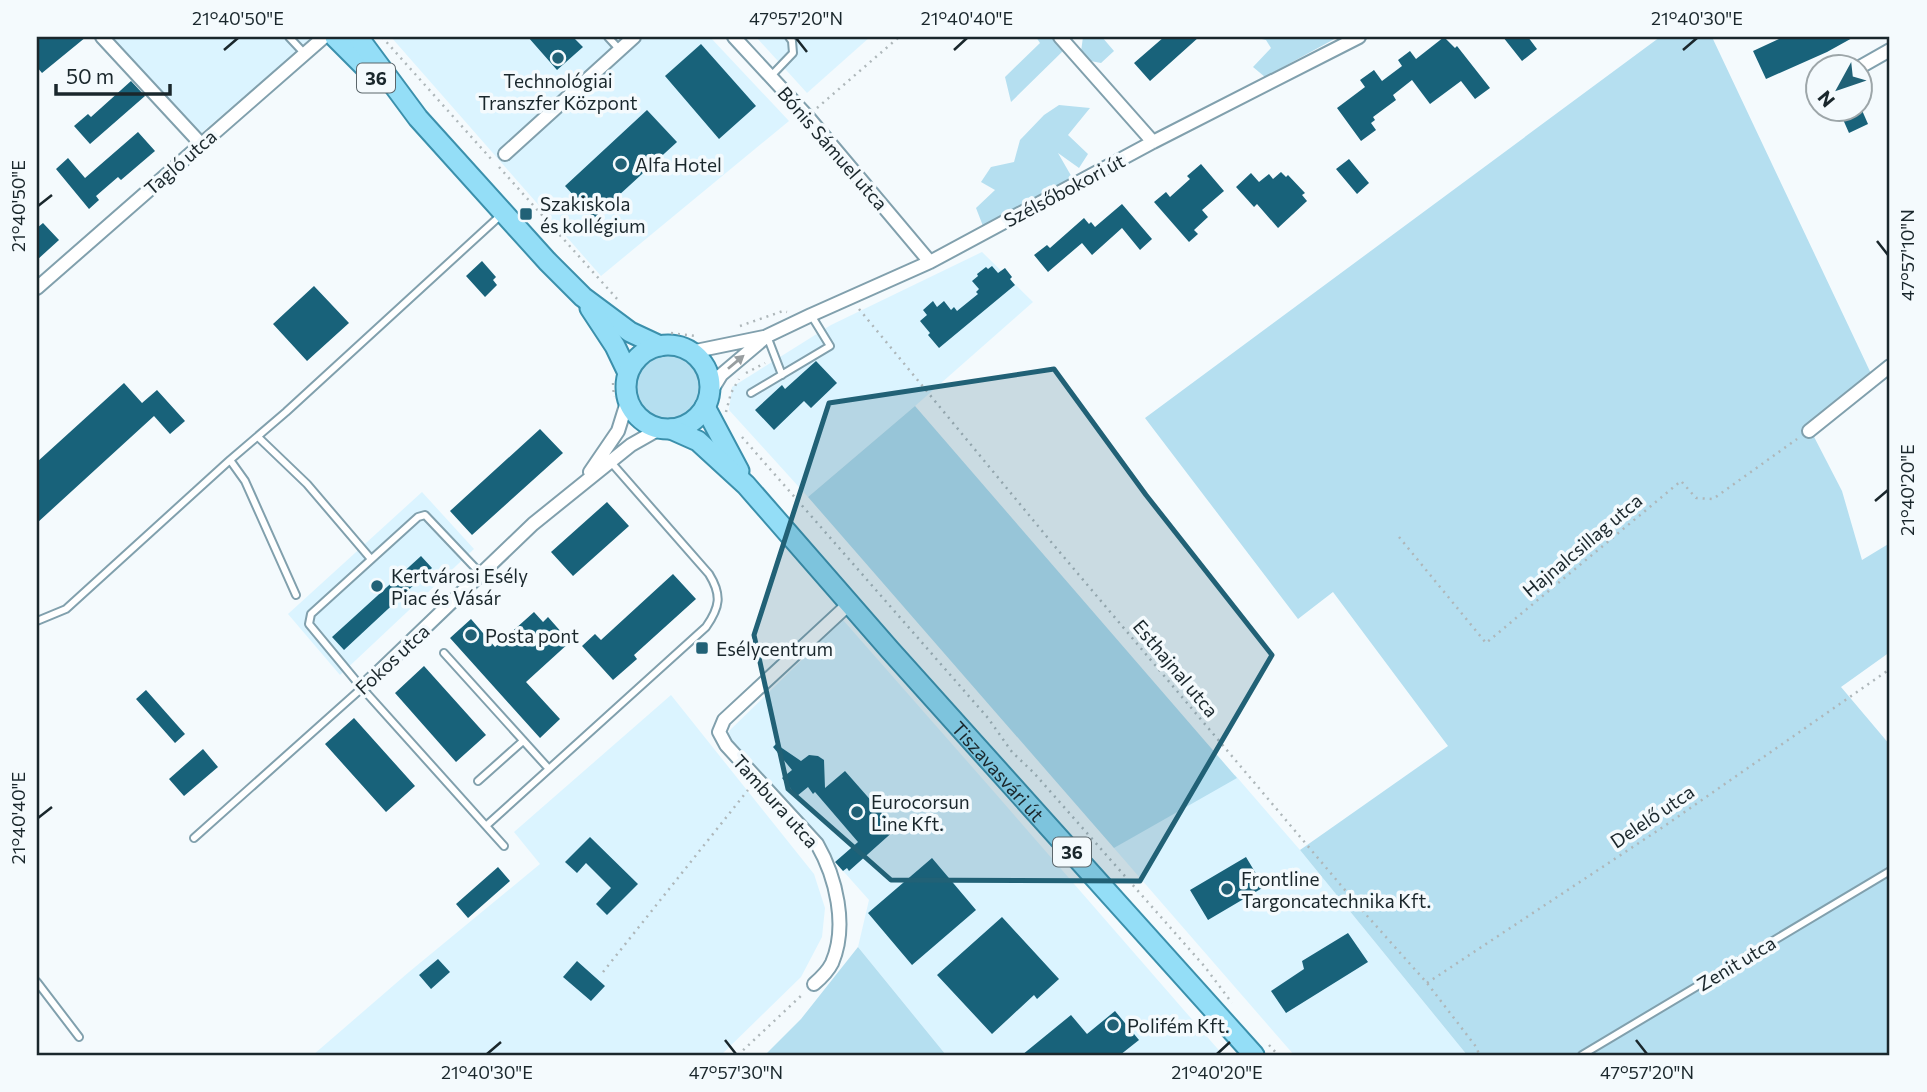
<svg xmlns="http://www.w3.org/2000/svg" width="1927" height="1092" font-family="Commissioner,sans-serif">
<rect width="100%" height="100%" fill="#f4fafd"/>
<path fill="#dbf4ff" d="M110,37H313L200,134Z
M391,37H710L789,121L601,276Z
M756,37H870L807,93Z
M982,252L1033,302L915,406L808,497L729,410L732,387L831,325Z
M422,492L474,549L340,675L288,614Z
M843,620L995,793L1223,1055H946L858,947L869,900L725,738L730,730Z
M671,695L814,874L825,908L822,937L801,977L721,1055H313L409,972L540,864L514,832Z
M1235,775L1300,850L1467,1055H1294L1114,848Z"/>
<path fill="#b5dff0" d="M1036,37H1054L1065,49L1011,102L1005,77L1040,43Z
M1083,37H1102L1114,51L1101,63L1080,59Z
M1254,37H1338L1265,77L1253,67L1271,48L1266,40Z
M1660,37H1712L1875,382L1810,429L1842,491L1862,560L1890,543V652L1841,687L1890,745V1055H1467L1300,850L1448,746L1333,592L1298,619L1145,418Z
M1059,105L1090,108L1068,135L1088,154L1079,168L1058,153L1073,179L983,226L976,208L995,190L981,182L991,167L1014,162L1020,140L1044,115Z
M635 387a33 33 0 1 1 66 0a33 33 0 1 1-66 0Z
M915,406L1237,778L1114,848L808,497Z
M858,947L946,1055H765L801,1019Z"/>
<path fill="#18627a" d="M37,37H86L42,73L37,67Z
M528,37H573L583,47L557,70Z
M1164,37H1199L1150,81L1134,63Z
M1444,37L1455,48L1457,46L1490,88L1475,99L1461,81L1430,104L1412,80L1393,95L1396,100L1373,117L1375,120L1371,123L1376,130L1361,141L1337,108L1365,87L1360,80L1374,70L1382,81L1402,66L1398,60L1410,51L1416,59Z
M1503,37H1528L1537,49L1522,61Z
M1783,37H1854L1827,52L1766,79L1753,51Z
M701,44L756,106L719,139L665,76Z
M131,81L145,96L90,144L74,126L88,114L91,117Z
M1838,108H1861L1868,124L1849,133Z
M647,110L677,142L594,218L565,186Z
M138,132L155,151L121,180L118,177L96,196L99,200L89,209L56,169L68,158L85,178Z
M1349,159L1369,183L1357,194L1336,169Z
M1201,164L1224,191L1202,210L1208,217L1194,230L1198,234L1189,242L1154,202L1166,192L1170,197L1190,179L1187,176Z
M1281,172L1286,177L1288,175L1305,193L1302,195L1307,201L1278,228L1257,204L1254,207L1236,187L1251,173L1259,182L1269,174L1273,179Z
M1122,204L1152,239L1140,250L1122,228L1092,255L1082,243L1048,272L1034,255L1047,245L1050,248L1084,218L1089,224L1091,222L1095,227Z
M43,223L59,240L37,260V228Z
M482,261L496,277L493,280L497,285L485,297L466,276Z
M992,266L998,273L1005,268L1012,277L1010,279L1015,285L939,348L928,335L930,333L920,321L927,315L923,310L933,301L937,307L944,301L951,310L954,307L957,311L978,294L976,292L979,289L972,281L978,276L977,274L986,267L988,269Z
M314,286L349,323L307,361L273,324Z
M816,361L837,383L811,408L804,401L774,430L755,410L782,385L785,389Z
M124,383L142,403L157,390L185,421L170,434L154,416L37,523V462Z
M540,429L563,453L472,535L450,511Z
M607,502L629,526L573,576L551,552Z
M421,556L432,568L344,650L332,637Z
M673,574L696,599L634,655L637,659L613,680L582,646L595,634L601,640Z
M534,612L543,622L548,617L570,642L526,682L560,719L540,738L450,638L471,619L495,647Z
M424,666L486,735L456,762L395,693Z
M146,690L185,734L175,743L136,699Z
M354,718L415,786L386,812L325,744Z
M776,744L801,761L809,755L818,756L824,760L825,788L845,771L896,829L849,871L847,868L843,871L835,862L858,842L815,792L813,794L808,787L797,796L782,778L792,770L773,747Z
M203,749L218,767L184,796L169,779Z
M590,837L638,884L607,915L596,904L611,888L586,863L577,873L565,862Z
M1246,857L1264,887L1208,920L1190,890Z
M932,858L976,910L912,965L868,913Z
M498,867L510,881L468,918L456,904Z
M1002,917L1059,979L1037,999L1034,995L992,1034L937,975Z
M1348,933L1368,962L1286,1013L1271,991L1304,969L1302,961Z
M438,959L450,972L431,989L419,975Z
M577,961L605,986L591,1001L563,977Z
M1115,1011L1139,1040L1120,1055H1022L1071,1015L1087,1034Z"/>
<g fill="none" stroke-linecap="round" stroke-linejoin="round">
<g stroke="#81a0ad" stroke-width="10">
<path id="service" d="M289,37L304,53
M608,37L620,50
M771,76L793,53L792,41L789,37
M767,336L782,375
M751,393L830,346L811,315
M258,437L307,484L371,559
M230,460L245,481L296,595
M481,574L425,515L418,517L311,614L309,624L362,688L504,846
M37,621L66,609L230,460L286,412L501,215
M444,653L549,769
M478,781L523,741
M487,825L706,627C720,607 722,595 709,574L609,460
M194,838L362,688
M37,982L79,1037
M1582,1055L1890,871"/>
</g>
<g stroke="#81a0ad" stroke-width="16">
<path id="minor" d="M102,37L201,144
M734,37L808,117L930,262
M1060,37L1153,142
M1860,67L1890,50
M505,154L634,37
M37,288L324,37
M691,352L764,337
M710,393L721,375L767,336L811,315L930,262L1153,142L1359,37
M1809,431L1890,366
M590,472L618,431L628,399
M362,688L533,524L631,445L661,428
M814,984C821,978 828,971 832,963C848,926 836,877 817,844L726,745L719,732L724,720L849,604"/>
</g>
<g stroke="#3b90ac" stroke-width="23">
<g id="primary">
<path d="M335,37L379,81"/>
<path d="M358,37L418,118L547,261L583,297L630,332L660,346"/>
<path d="M590,308L615,346L628,373"/>
<circle cx="668" cy="387" r="42"/>
<path d="M705,407L739,471"/>
<path id="s1" d="M671,429L698,441L746,485L890,650L1254,1055"/>
</g>
</g>
<path stroke="#aeb7ba" stroke-width="2.5" stroke-dasharray="2 5" stroke-linecap="butt" d="M382,37L492,160
M817,108L899,37
M499,167L618,300
M859,309L1052,543L1361,909L1427,983L1477,1048L1479,1055
M740,326L783,311L787,312
M671,333L695,336
M746,373L765,363
M613,383L614,397
M726,412L731,393L739,379
M742,437L988,718L1012,752L1034,773L1205,967L1232,1003
M1399,537L1486,643L1681,481L1696,498L1713,499L1797,439
M603,972L748,790
M1427,983L1663,827L1890,669
M1269,1045L1278,1055
M738,1055L804,993"/>
<use href="#service" stroke="#fff" stroke-width="6"/>
<use href="#minor" stroke="#fff" stroke-width="12"/>
<use href="#primary" stroke="#94def7" stroke-width="19"/>
</g>
<defs><path id="oneway-solid" d="M-6-.8H1V-3.2L6.5 0L1 3.2V.8H-6Z" transform="scale(1.75)"/></defs>
<use fill="#989ea0" href="#oneway-solid" transform="translate(736 362) rotate(-40)"/>
<path fill="#216176" fill-opacity="0.2" stroke="#216176" stroke-width="5" stroke-linejoin="round" d="M1054,369L1146,495L1272,655L1140,881L891,880L788,789L754,635L829,403Z"/>
<path fill="none" stroke="#1a272c" stroke-width="2.5" d="M796,38L807,52M224,50L238,38M954,50L967,38M1683,50L1697,38M38,206L52,195M1877,241L1888,255M1875,501L1888,490M38,818L52,807M725,1040L736,1054M1636,1040L1647,1054M487,1054L501,1042M1217,1054L1230,1042"/>
<g fill="#216176" stroke="#f4fafd" stroke-width="2.5">
<circle cx="558" cy="58" r="7"/>
<circle cx="621" cy="164" r="7"/>
<rect x="519" y="207" width="14" height="14" rx="3.5"/>
<circle cx="377" cy="586" r="7"/>
<circle cx="471" cy="635" r="7"/>
<rect x="695" y="641" width="14" height="14" rx="3.5"/>
<circle cx="857" cy="812" r="7"/>
<circle cx="1227" cy="889" r="7"/>
<circle cx="1113" cy="1025" r="7"/>
</g>
<g text-anchor="middle" dominant-baseline="central" stroke-width="7" stroke-linejoin="round" paint-order="stroke">
<g fill="#f4fafd" stroke="#5b666b" stroke-width="2">
<rect x="357" y="63.5" width="38" height="29" rx="5"/>
<rect x="1053" y="837.5" width="38" height="29" rx="5"/>
</g>
<g font-size="18" font-weight="bold" fill="#1a272c">
<text x="376" y="78">36</text>
<text x="1072" y="852">36</text>
</g>
<g font-size="19" fill="#1a272c" stroke="#f4fafd" text-anchor="start">
<text x="558" y="80" text-anchor="middle">Technológiai<tspan x="558" dy="22">Transzfer Központ</tspan></text>
<text x="635" y="164">Alfa Hotel</text>
<text x="540" y="203">Szakiskola<tspan x="540" dy="22">és kollégium</tspan></text>
<text x="391" y="575">Kertvárosi Esély<tspan x="391" dy="22">Piac és Vásár</tspan></text>
<text x="485" y="635">Posta pont</text>
<text x="716" y="648">Esélycentrum</text>
<text x="871" y="801">Eurocorsun<tspan x="871" dy="22">Line Kft.</tspan></text>
<text x="1241" y="878">Frontline<tspan x="1241" dy="22">Targoncatechnika Kft.</tspan></text>
<text x="1127" y="1025">Polifém Kft.</text>
</g>
<g font-size="19" fill="#1a272c" stroke="#f4fafd">
<text transform="translate(833 148) rotate(49)">Bónis Sámuel utca</text>
<text transform="translate(180 162) rotate(-41)">Tagló utca</text>
<text transform="translate(1064 190) rotate(-28)">Szélsőbokori út</text>
<text transform="translate(1582 545) rotate(-40)">Hajnalcsillag utca</text>
<text transform="translate(392 659) rotate(-43)">Fokos utca</text>
<text transform="translate(1176 668) rotate(50)">Esthajnal utca</text>
<text stroke="none"><textPath href="#s1" startOffset="476">Tiszavasvári út</textPath></text>
<text transform="translate(776 801) rotate(48)">Tambura utca</text>
<text transform="translate(1652 816) rotate(-34)">Delelő utca</text>
<text transform="translate(1736 963) rotate(-31)">Zenit utca</text>
</g>
</g>
<rect width="1927" height="1092" fill="none" stroke="#f4fafd" stroke-width="77"/>
<g transform="translate(1839 88) rotate(230)"><circle r="33" fill="#f4fafd" stroke="#9da6a9" stroke-width="2"/>
<path d="M0-5L12 26L0 18L-12 26Z" fill="#216176"/>
<text y="-10" font-size="19" font-weight="bold" text-anchor="middle" fill="#1a272c">N</text>
</g>
<path d="M56 84v10h114v-10" fill="none" stroke="#1a272c" stroke-width="3.5"/>
<text x="66" y="84" font-size="21" fill="#1a272c" stroke="#f4fafd" stroke-width="5" paint-order="stroke">50 m</text>
<rect x="38" y="38" width="1850" height="1016" fill="none" stroke="#1a272c" stroke-width="2.5"/>
<g font-size="18" text-anchor="middle" fill="#1a272c">
<text x="238" y="25">21°40'50"E</text>
<text x="796" y="25">47°57'20"N</text>
<text x="967" y="25">21°40'40"E</text>
<text x="1697" y="25">21°40'30"E</text>
<text transform="translate(19 206) rotate(-90)" y="6">21°40'50"E</text>
<text transform="translate(1908 255) rotate(-90)" y="6">47°57'10"N</text>
<text transform="translate(1908 490) rotate(-90)" y="6">21°40'20"E</text>
<text transform="translate(19 818) rotate(-90)" y="6">21°40'40"E</text>
<text x="487" y="1079">21°40'30"E</text>
<text x="736" y="1079">47°57'30"N</text>
<text x="1217" y="1079">21°40'20"E</text>
<text x="1647" y="1079">47°57'20"N</text>
</g>
</svg>
